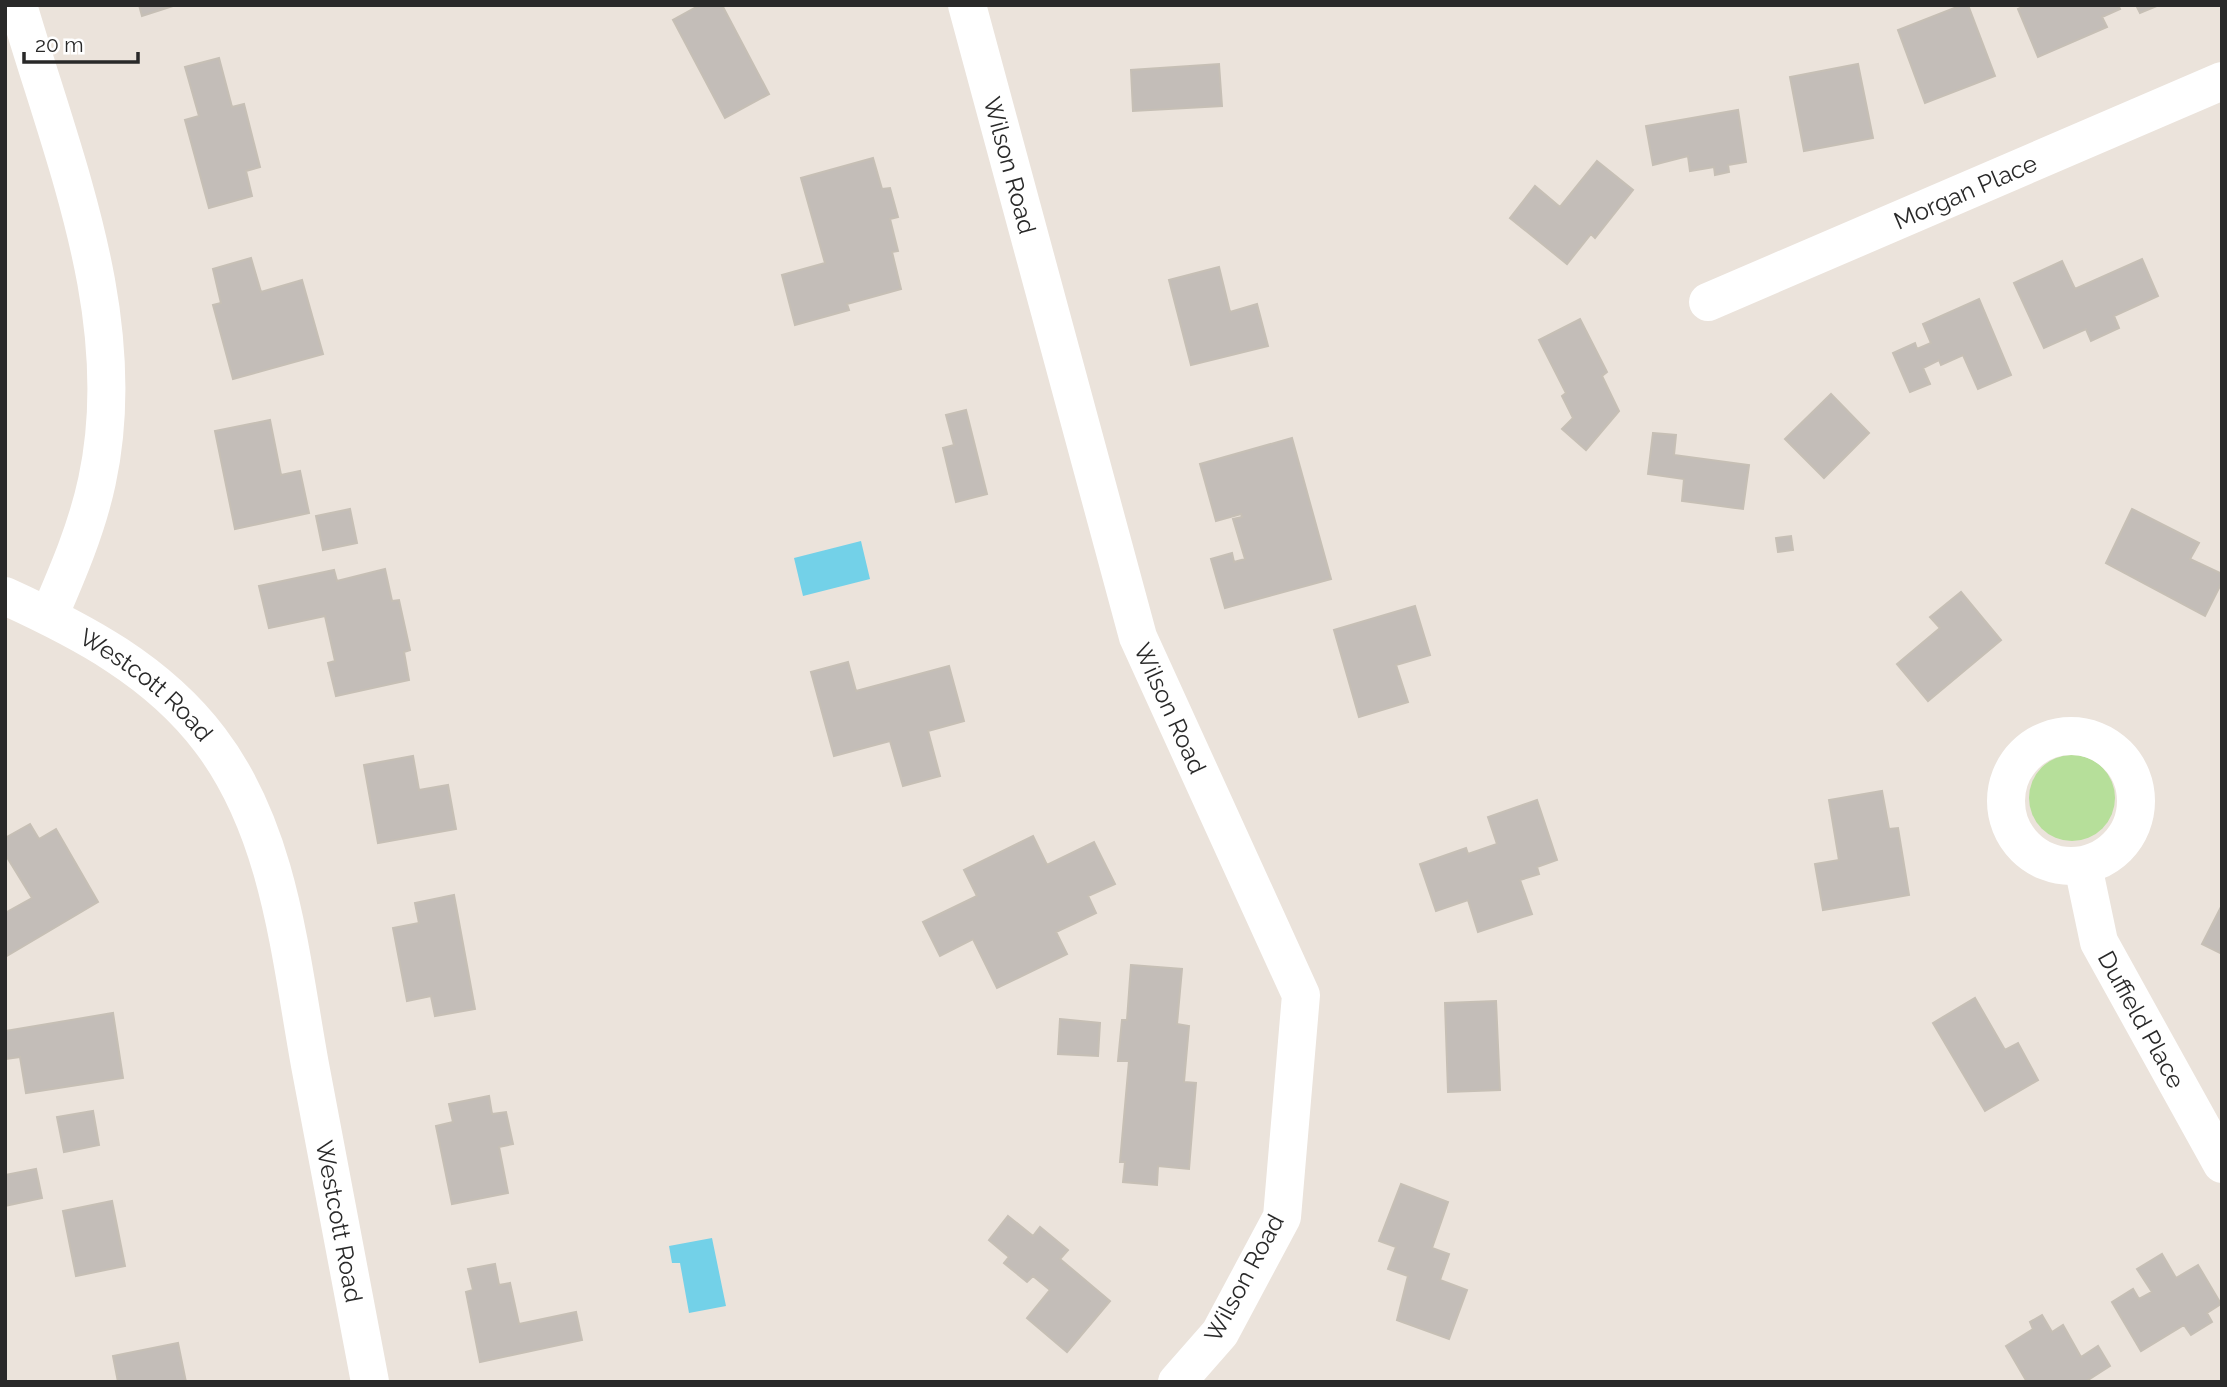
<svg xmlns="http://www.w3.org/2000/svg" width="2227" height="1387" font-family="Raleway,sans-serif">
<rect width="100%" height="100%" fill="#ebe3db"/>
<path fill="#b6df9a" d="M2029 798a43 43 0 1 1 86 0a43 43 0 1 1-86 0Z"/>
<path fill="#73d1e8" d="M861,541L870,579L803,596L794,558Z
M712,1238L726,1306L689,1313L680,1263H672L669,1246Z"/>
<path fill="#c3bdb8" stroke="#c6bfb5" stroke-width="2" d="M139,5H176L142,16Z
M700,5H722L769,94L725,118L673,20Z
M1962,5H1968L1995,76L1925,103L1898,30Z
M2027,5H2118L2120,9L2102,17L2107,27L2038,57L2018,9Z
M2136,5H2159L2140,13Z
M219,58L232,107L244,104L260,167L246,171L252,196L209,208L185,120L199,116L185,67Z
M1219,64L1222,106L1133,111L1131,70Z
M1858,64L1873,138L1804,151L1790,77Z
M1738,110L1746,162L1728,165L1729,172L1715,175L1714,167L1690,171L1688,156L1653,165L1646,126Z
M873,158L882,189L890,188L898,217L890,219L898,251L892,252L901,289L847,304L849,310L795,325L782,275L825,263L801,178Z
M1597,161L1633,190L1595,238L1591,234L1567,264L1510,218L1535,186L1560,207Z
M251,258L261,292L302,280L323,354L233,379L213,305L221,303L213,269Z
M2142,259L2158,296L2114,316L2119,328L2091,341L2086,329L2044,348L2014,283L2062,261L2075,289Z
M1219,267L1230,312L1257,304L1268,346L1191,365L1169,280Z
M1979,299L2011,375L1978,389L1963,355L1941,365L1939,360L1923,368L1930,384L1910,392L1893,353L1915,343L1917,349L1931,343L1923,324Z
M1580,319L1607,372L1602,376L1619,411L1586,450L1562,429L1573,418L1562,396L1566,393L1539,340Z
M1831,394L1869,433L1824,478L1785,439Z
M966,410L987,494L956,502L943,448L954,445L946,415Z
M270,420L281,475L300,471L309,513L235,529L215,431Z
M1653,433L1676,435L1674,455L1749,465L1743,509L1682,501L1684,479L1648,474Z
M1292,438L1331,579L1225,608L1211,559L1232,553L1234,562L1245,559L1233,519L1242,517L1241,514L1216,521L1200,464Z
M350,509L357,543L323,550L316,516Z
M2132,509L2199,543L2190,559L2222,574V582L2205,616L2106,563Z
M1791,536L1793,550L1778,552L1776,538Z
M385,569L392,601L399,600L410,650L404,652L409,680L336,696L328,663L335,661L325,616L269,628L259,586L334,570L337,581Z
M1961,592L2001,640L1928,701L1897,664L1940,628L1930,617Z
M1415,606L1430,655L1396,665L1408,702L1359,717L1334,630Z
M848,662L856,691L949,666L964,721L928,731L940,776L903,786L890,741L834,756L811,672Z
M413,756L419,790L448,785L456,829L378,843L364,765Z
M1882,791L1889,829L1898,828L1909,895L1823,910L1815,864L1839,860L1829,800Z
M1537,800L1557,860L1537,867L1539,874L1520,880L1532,914L1478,932L1468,900L1436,911L1420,864L1466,848L1468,854L1497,844L1488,817Z
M30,824L39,839L56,829L98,902L5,957V913L32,898L5,854V838Z
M1033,836L1047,865L1094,842L1115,884L1088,896L1096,913L1056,932L1067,954L997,988L973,939L940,956L923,922L977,896L964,870Z
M454,895L475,1009L435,1016L431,996L407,1001L393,928L419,923L415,903Z
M2222,905V954L2202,944Z
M1131,965L1182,969L1177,1024L1189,1026L1184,1082L1196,1083L1189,1169L1158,1166L1157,1185L1123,1182L1125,1162H1120L1129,1061H1118L1122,1020H1127Z
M1975,998L2005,1050L2018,1043L2038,1080L1985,1111L1933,1023Z
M1496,1001L1500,1090L1448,1092L1445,1003Z
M113,1013L123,1078L26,1093L20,1057L5,1059V1031Z
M1060,1019L1100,1023L1098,1056L1058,1054Z
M489,1096L492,1114L506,1112L513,1144L499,1147L508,1193L452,1204L436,1126L453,1122L449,1104Z
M93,1111L99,1145L64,1152L57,1117Z
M36,1169L42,1198L5,1206V1175Z
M1401,1184L1448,1202L1432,1248L1449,1254L1440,1280L1467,1290L1449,1339L1397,1320L1408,1276L1388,1269L1396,1247L1379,1241Z
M112,1201L125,1266L76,1276L63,1211Z
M1008,1216L1033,1236L1040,1227L1068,1250L1060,1259L1110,1301L1067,1352L1027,1318L1050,1290L1033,1276L1027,1282L1004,1263L1009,1257L989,1240Z
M2162,1254L2176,1278L2198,1265L2221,1304L2207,1313L2212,1322L2191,1335L2184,1325L2141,1351L2112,1302L2133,1289L2139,1299L2152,1292L2137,1269Z
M495,1264L499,1285L510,1283L519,1324L576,1312L582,1340L480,1362L466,1292L473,1290L468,1269Z
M2042,1315L2052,1332L2063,1325L2081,1357L2098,1346L2110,1366L2085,1382H2027L2006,1346L2033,1329L2030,1322Z
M178,1343L186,1382H118L113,1356Z"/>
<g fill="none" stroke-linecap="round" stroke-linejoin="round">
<g stroke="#fff" stroke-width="38">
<path d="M18,5C63,159 132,319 97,481C87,528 68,572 49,616"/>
<path id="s1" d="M967,5L1138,637L1301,995L1282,1217L1220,1333L1177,1382"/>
<path id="s2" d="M1708,302L2222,81"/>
<path id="s3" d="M5,596C82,631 158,671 210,740C280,832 290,955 310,1065C330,1171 350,1276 370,1382"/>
<circle cx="2071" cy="801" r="65"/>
<path id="s4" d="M2083,866L2099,942L2222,1164"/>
</g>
</g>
<g text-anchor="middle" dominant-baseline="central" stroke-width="5" stroke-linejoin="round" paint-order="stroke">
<g font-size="24" fill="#292929" stroke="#fff">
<text stroke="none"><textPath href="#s1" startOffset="166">Wilson Road</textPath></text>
<text stroke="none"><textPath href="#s2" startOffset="280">Morgan Place</textPath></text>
<text stroke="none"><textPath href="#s3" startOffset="168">Westcott Road</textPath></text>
<text stroke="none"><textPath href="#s1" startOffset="733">Wilson Road</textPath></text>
<text stroke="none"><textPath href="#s4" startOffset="166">Duffield Place</textPath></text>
<text stroke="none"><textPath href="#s3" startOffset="756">Westcott Road</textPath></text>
<text transform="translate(1244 1278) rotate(-62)">Wilson Road</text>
</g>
</g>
<rect width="2227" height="1387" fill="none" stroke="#292929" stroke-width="14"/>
<path d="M24 52v10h114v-10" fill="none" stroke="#292929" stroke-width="3.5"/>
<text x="35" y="52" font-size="21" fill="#292929" stroke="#ffffff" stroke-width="5" paint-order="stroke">20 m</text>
</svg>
